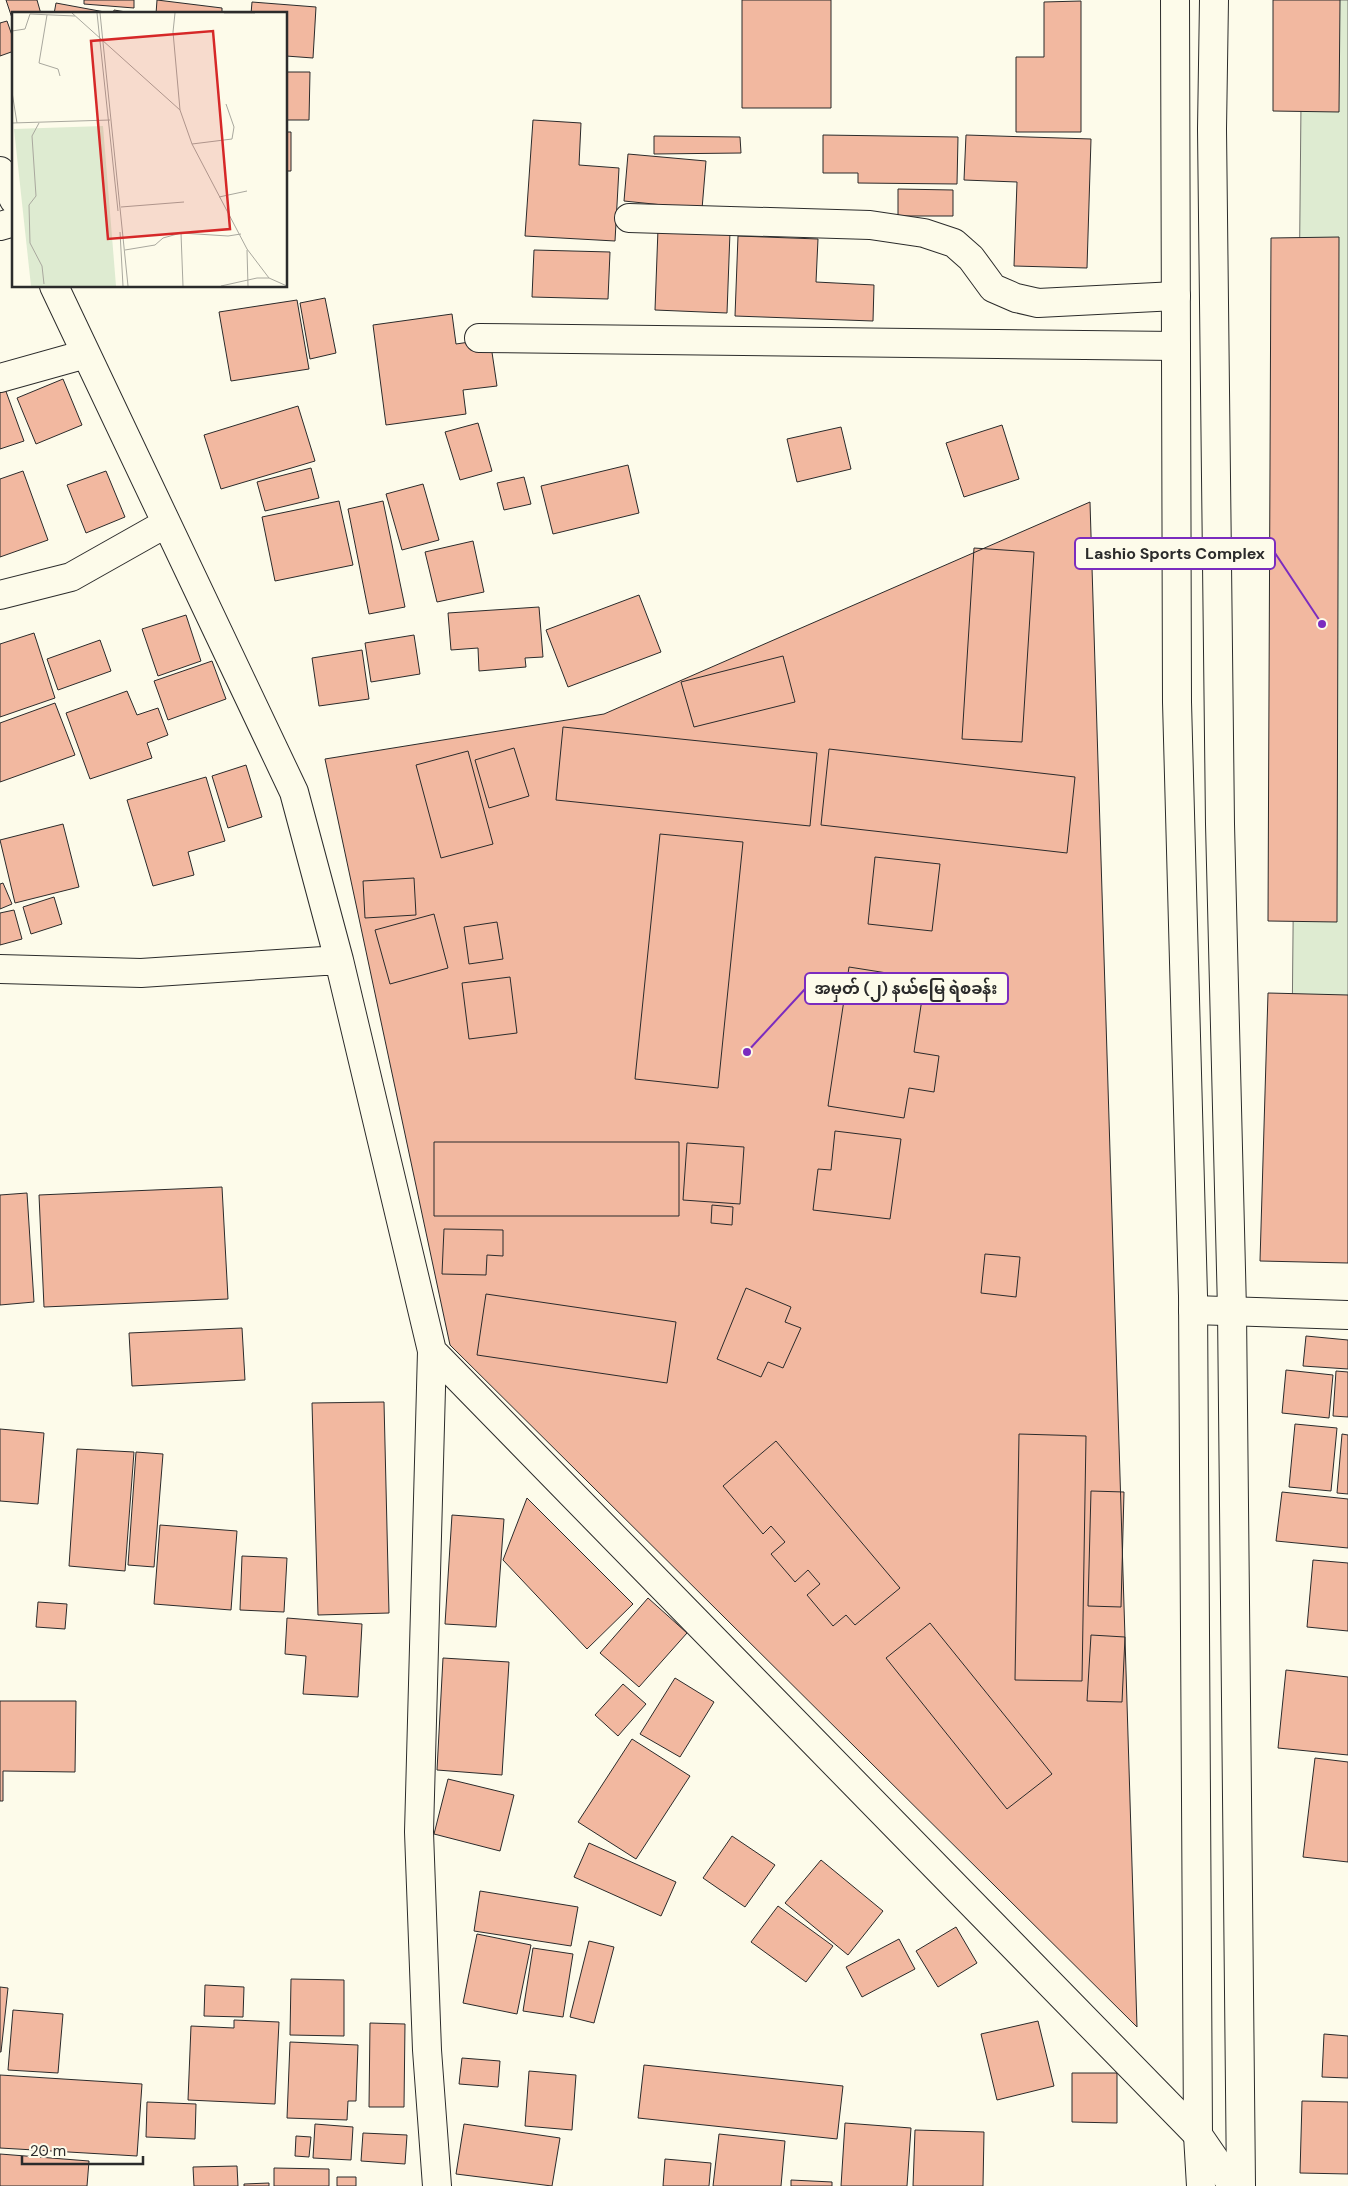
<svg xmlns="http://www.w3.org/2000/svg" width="1348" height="2186" font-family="'DM Sans','Noto Sans Myanmar',sans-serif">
<rect width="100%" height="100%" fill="#fdfbea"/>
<path fill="#deebd1" stroke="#74746e" d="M1302,0H1348V1250L1290,1248Z"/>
<path fill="#f2b8a0" stroke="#2b2b2b" d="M6,0H37L41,14H14V24Z
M84,0H134V8L84,4Z
M157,0L222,8V14H156Z
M742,0H831V108H742Z
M1273,0H1340L1339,112L1273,111Z
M1081,1V132H1016V57H1044V2Z
M252,2L316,7L313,58L286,56V14H251Z
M56,3L110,13L54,14Z
M114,10L138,14H113Z
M7,21L14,41V51L0,56V23Z
M286,72H310L309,120H286Z
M533,120L581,123L579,165L619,168L615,241L525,236Z
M286,132H291V171H286Z
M823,135L958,137L957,184L858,183V173H823Z
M966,135L1091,139L1087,268L1014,266L1017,182L964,180Z
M654,136L740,137L741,153L654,154Z
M628,154L706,161L702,209L624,201Z
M898,189L953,190V216H898Z
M658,229L730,232L727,313L655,310Z
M738,236L818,239L816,282L874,285L873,321L735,316Z
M1339,237L1337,922L1268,921L1271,238Z
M534,250L610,252L608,299L532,297Z
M325,298L336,353L310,359L300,303Z
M297,300L309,369L231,381L219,312Z
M452,314L456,344L490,339L497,386L463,390L466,414L386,425L373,325Z
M63,379L82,425L36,444L17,398Z
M4,386L24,441L0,449V387Z
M298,406L315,461L221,489L204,435Z
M478,423L492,471L460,480L445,432Z
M1002,425L1019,479L964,497L946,443Z
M841,427L851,469L797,482L787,439Z
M628,465L639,513L553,534L541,486Z
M311,468L319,498L265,511L257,482Z
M23,471L48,540L0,557V479Z
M106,471L125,517L86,533L67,485Z
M524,477L531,504L504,510L497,483Z
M423,484L439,540L402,550L386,494Z
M339,501L353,565L275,581L262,517Z
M383,501L405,607L369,614L348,509Z
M1090,502L1137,2027L450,1345L325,759L604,714Z
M473,541L484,592L437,602L425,552Z
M974,548L1034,552L1022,742L962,739Z
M639,595L661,652L568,687L546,630Z
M539,607L543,657L525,658L526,667L479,671L478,648L451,650L448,613Z
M186,615L201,661L158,676L142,629Z
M34,633L55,698L0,717V644Z
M414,635L420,674L371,682L365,643Z
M100,640L111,671L58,690L47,659Z
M362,650L369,699L319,706L312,658Z
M783,656L795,702L694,727L681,682Z
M212,661L226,699L168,720L154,681Z
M127,691L137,715L158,708L168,735L147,743L152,758L90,779L66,713Z
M55,703L75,755L0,782V723Z
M563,727L817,753L810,826L556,800Z
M514,748L529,796L489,808L475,760Z
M829,749L1075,777L1067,853L821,825Z
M468,751L493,844L441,858L416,765Z
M246,765L262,817L228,828L212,776Z
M206,777L225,841L188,852L194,875L153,886L127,800Z
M63,824L79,887L15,903L0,840Z
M660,834L743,842L718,1088L635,1079Z
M875,857L940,864L932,931L868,924Z
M414,878L416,915L365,918L363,881Z
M3,883L12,904L0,909V884Z
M54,897L62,924L31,934L23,907Z
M14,910L22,939L0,945V913Z
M434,914L448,968L390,984L375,930Z
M497,922L503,959L469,964L464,927Z
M849,967L925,979L914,1052L939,1056L934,1092L909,1088L904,1118L828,1106Z
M510,977L517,1033L469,1039L462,983Z
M1268,993L1348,995V1263L1260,1261Z
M835,1131L901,1139L890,1219L813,1210L818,1169L831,1170Z
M434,1142H679V1216H434Z
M687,1143L744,1147L740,1204L683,1200Z
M222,1187L228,1299L44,1307L39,1195Z
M27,1193L34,1302L0,1305V1195Z
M712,1205L733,1207L732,1225L711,1223Z
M444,1229L503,1230V1256L487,1255L486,1275L442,1274Z
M985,1254L1020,1257L1016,1297L981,1293Z
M746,1288L791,1307L785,1322L801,1328L783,1368L768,1362L761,1377L717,1359Z
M486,1294L676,1322L667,1383L477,1355Z
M242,1328L245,1380L132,1386L129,1333Z
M1306,1336L1348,1340V1369L1303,1366Z
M1286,1370L1333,1375L1329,1418L1282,1413Z
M1336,1371L1348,1372V1417L1333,1416Z
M384,1402L389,1613L318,1615L312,1403Z
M1295,1424L1337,1428L1331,1491L1289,1487Z
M0,1429L44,1433L38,1504L0,1501Z
M1019,1434L1086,1436L1082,1681L1015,1680Z
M1342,1434L1348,1435V1494L1337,1493Z
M776,1441L900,1588L855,1625L846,1615L833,1626L807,1595L820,1584L808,1570L795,1582L771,1554L785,1542L771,1526L763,1534L723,1486Z
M77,1449L134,1452L125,1571L69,1566Z
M136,1452L163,1454L154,1567L128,1565Z
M1091,1491L1124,1492L1121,1607L1088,1606Z
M1282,1492L1348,1499V1548L1276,1541Z
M527,1498L633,1604L587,1649L503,1560Z
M452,1515L504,1519L496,1627L445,1624Z
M160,1525L237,1531L231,1610L154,1604Z
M242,1556L287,1558L284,1612L240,1610Z
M1313,1560L1348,1563V1631L1307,1627Z
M648,1598L687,1633L639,1687L600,1653Z
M38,1602L67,1604L65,1629L36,1627Z
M287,1618L362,1624L358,1697L303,1694L306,1656L285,1654Z
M930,1623L1052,1774L1007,1809L886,1658Z
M1091,1635L1125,1637L1122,1702L1087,1701Z
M443,1658L509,1662L502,1775L437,1770Z
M1286,1670L1348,1677V1755L1278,1748Z
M675,1678L714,1702L680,1757L640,1734Z
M623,1684L646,1704L618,1736L595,1715Z
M0,1701H76L75,1772L3,1771V1801H0Z
M632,1739L690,1776L636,1859L578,1822Z
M1315,1758L1348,1762V1862L1303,1857Z
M448,1779L514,1795L500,1851L434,1834Z
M732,1836L775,1865L745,1907L703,1878Z
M589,1843L676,1882L661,1916L574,1877Z
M821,1860L883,1911L848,1955L785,1903Z
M480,1891L578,1907L571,1946L474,1931Z
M778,1906L833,1946L806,1982L751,1942Z
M956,1927L977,1963L938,1987L916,1951Z
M477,1934L531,1945L517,2014L463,2003Z
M899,1939L915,1969L862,1997L846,1967Z
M589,1941L614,1947L594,2023L570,2017Z
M533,1948L573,1954L563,2017L523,2011Z
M291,1979L344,1980V2036L290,2035Z
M205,1985L244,1987L243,2017L204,2016Z
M0,1987L8,1988L1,2052H0Z
M13,2010L63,2014L58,2073L8,2070Z
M234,2020L279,2022L275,2104L188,2100L191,2026L234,2028Z
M1038,2021L1054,2086L997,2100L981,2034Z
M370,2023L405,2024L404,2107H369Z
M1324,2034L1348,2036V2078L1322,2077Z
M290,2042L358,2045L356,2101H348L347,2120L287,2118Z
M462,2058L500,2061L498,2087L459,2084Z
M644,2065L843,2086L837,2139L638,2118Z
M529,2071L576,2075L572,2130L525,2126Z
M1072,2073H1117V2123L1072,2122Z
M0,2075L142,2084L137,2156L0,2148Z
M1302,2101L1348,2102V2174L1300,2173Z
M147,2102L196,2104L195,2139L146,2137Z
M845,2123L911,2128L907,2186H841Z
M315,2124L353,2127L351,2160L313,2158Z
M464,2124L560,2138L552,2186L456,2174Z
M915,2130L984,2132L983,2186H913Z
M363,2133L407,2135L405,2164L361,2161Z
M719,2134L785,2141L781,2186H713Z
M296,2136L311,2137L309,2157L295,2156Z
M0,2154L89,2161L87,2186H0Z
M665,2159L711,2163L709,2186H663Z
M237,2166L238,2186H194L193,2167Z
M274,2168L329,2169V2186H274Z
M337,2177H356V2186H337Z
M791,2180L832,2182V2186H791Z
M269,2183V2186H244V2184Z"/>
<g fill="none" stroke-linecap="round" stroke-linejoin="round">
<g stroke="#2b2b2b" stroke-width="30">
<path id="minor" d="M0,171L14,200
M629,218L870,225L924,233L954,243L971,258L993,288L1016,298L1038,303L1176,296
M0,226L14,222
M54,286L294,792L339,960L432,1351L419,1832L427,2050L437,2186
M479,338L1176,346
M0,378L86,354
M0,595L71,577L165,524
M0,969L141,973L339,960
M1193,1310L1348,1315
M432,1351L1198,2135L1233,2186"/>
</g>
<g stroke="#2b2b2b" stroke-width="30">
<path id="major" d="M1175,0L1177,702L1193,1296L1198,2135L1201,2186
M1214,0L1212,129L1220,824L1232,1310L1241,2186"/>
</g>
<use href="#minor" stroke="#fdfbea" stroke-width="28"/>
<use href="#major" stroke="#fdfbea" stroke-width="28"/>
</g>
<g transform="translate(12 12)">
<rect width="275" height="275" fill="#fdfbea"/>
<path d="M91,114L104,274H19L2,117Z" fill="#deebd1"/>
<path fill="none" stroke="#a9a89e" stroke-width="1" d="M60,1L168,98M85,1L106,199M88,1L116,274M163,1L161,20L168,98L180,132L235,237L257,266M212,1H243M35,3L27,51L46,57L48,64M0,19L13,17L18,2L63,4M0,80L5,111M0,111L98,108M27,111L20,124L24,184L17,193L18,231L30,254L32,272M180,132L220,127L222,115L214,92M207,185L235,179M109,195L172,190M108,220L111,274M113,238L143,233L151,226L169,221M235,238L236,274M171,274L169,221L216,224L229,222M209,274L245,266H257L275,274"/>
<path fill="#d62828" fill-opacity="0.15" stroke="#d62828" stroke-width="2.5" d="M201,19L218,217L96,227L79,29Z"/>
<rect width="275" height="275" fill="none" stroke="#2b2b2b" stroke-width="2.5"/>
</g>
<path fill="none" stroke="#7b2cbf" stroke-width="2" d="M1322 624L1275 553M747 1052L805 989"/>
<g fill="#7b2cbf" stroke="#fdfbea" stroke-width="2">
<circle cx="1322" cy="624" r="5"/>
<circle cx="747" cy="1052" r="5"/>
</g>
<g fill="#fdfbea" stroke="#7b2cbf" stroke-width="2">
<rect x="1075" y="538" width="200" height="31" rx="5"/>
<rect x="805" y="973" width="203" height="31" rx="5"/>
</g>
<g font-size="16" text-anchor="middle" font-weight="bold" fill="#2b2b2b">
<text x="1175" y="559">Lashio Sports Complex</text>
<text x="906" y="994">အမှတ် (၂) နယ်မြေ ရဲစခန်း</text>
</g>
<path d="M22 2156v8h121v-8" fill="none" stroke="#2b2b2b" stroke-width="2.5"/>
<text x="30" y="2156" font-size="15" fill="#2b2b2b" stroke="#fdfbea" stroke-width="4" paint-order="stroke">20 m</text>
</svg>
